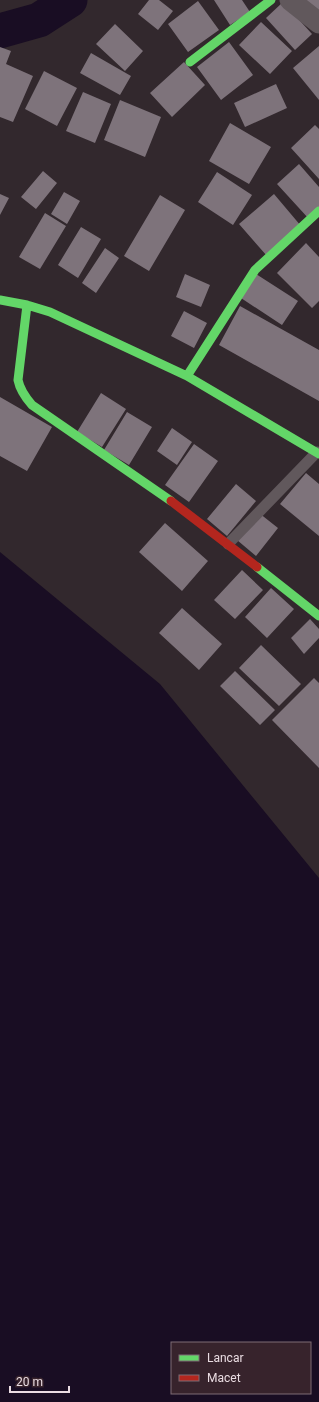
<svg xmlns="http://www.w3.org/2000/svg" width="319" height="1402" font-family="Roboto,sans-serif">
<rect width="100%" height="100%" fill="#32282d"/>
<path fill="#190d23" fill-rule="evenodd" d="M0,552L160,684L319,878V1402H0ZM172,1343H310V1393H172Z"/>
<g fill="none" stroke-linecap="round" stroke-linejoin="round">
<path stroke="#190d23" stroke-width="35" d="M0,31L39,20L70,0"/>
</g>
<path fill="#7e737b" d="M149,0H159L173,11L158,30L138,14Z
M214,0H242L250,12L230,25Z
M297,0H319V12Z
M198,1L219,30L188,52L168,24Z
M283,2L312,34L295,50L266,18Z
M261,22L292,51L270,74L239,45Z
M115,24L143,51L125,71L96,44Z
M229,42L253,75L221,100L197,67Z
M319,46V100L293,68Z
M0,47L11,51L6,64L33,76L13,122L0,117Z
M91,53L131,76L120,95L80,73Z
M184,62L205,85L172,117L150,93Z
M44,71L77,88L57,126L25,109Z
M276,84L287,108L245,127L234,103Z
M83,92L111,104L95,143L66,131Z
M120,100L161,117L145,157L104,140Z
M230,123L271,147L249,184L209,161Z
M315,125L319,129V179L291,148Z
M299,164L319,187V210L309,219L277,184Z
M43,171L57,183L36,209L21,197Z
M217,172L252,195L233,225L198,202Z
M64,192L80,201L67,224L51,214Z
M0,194L9,198L0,215Z
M274,194L301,226L267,256L239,224Z
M160,195L185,210L149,271L124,256Z
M45,213L66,226L40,269L19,257Z
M81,227L101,239L78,278L58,265Z
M306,243L319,257V301L312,308L277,273Z
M105,248L119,258L96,293L82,283Z
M185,274L210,285L201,307L176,297Z
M256,274L298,301L282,325L241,298Z
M240,306L319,350V401L219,345Z
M184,311L207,323L194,348L171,336Z
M101,393L126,409L102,447L77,432Z
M0,397L52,427L27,471L0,456Z
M127,412L152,427L129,465L104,450Z
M172,428L192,442L177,465L157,451Z
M194,444L218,461L189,502L165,485Z
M306,473L319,484V536L280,504Z
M236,484L256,501L227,536L207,519Z
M259,513L278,528L256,556L237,540Z
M165,523L208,561L182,591L139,552Z
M242,570L263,590L235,619L214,600Z
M271,588L294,609L267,638L245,617Z
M182,608L222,644L199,670L159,633Z
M310,619L319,629V638L304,654L291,638Z
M261,645L301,684L279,706L239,668Z
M235,671L275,710L260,725L220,686Z
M314,678L319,683V768L272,720Z"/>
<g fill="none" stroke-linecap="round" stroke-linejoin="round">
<path stroke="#61585c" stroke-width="11" d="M228,544L317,452"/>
<path stroke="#61585c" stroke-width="21" d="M290,0L319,23"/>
<path stroke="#63d668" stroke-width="9" d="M190,62L271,0
M0,300L27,305L50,312L187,376L319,454
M27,305L18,380C20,390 25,397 32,405L171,501
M187,376L255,270L319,211
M257,567L319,616"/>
<path stroke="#b3261e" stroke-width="9" d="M171,501L257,567"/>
</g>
<rect x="171" y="1342" width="140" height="52" fill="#37232c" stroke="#7f6d75"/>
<rect x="179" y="1355" width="20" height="6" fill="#63d668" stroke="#7f6d75"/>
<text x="207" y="1362" font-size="12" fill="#eadce2">Lancar</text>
<rect x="179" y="1375" width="20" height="6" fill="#b3261e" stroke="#7f6d75"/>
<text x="207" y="1382" font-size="12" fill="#eadce2">Macet</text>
<path d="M10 1386v6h59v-6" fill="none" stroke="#eadce2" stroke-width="2"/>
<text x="16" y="1386" font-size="12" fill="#eadce2" stroke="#37232c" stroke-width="3" paint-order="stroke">20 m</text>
</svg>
